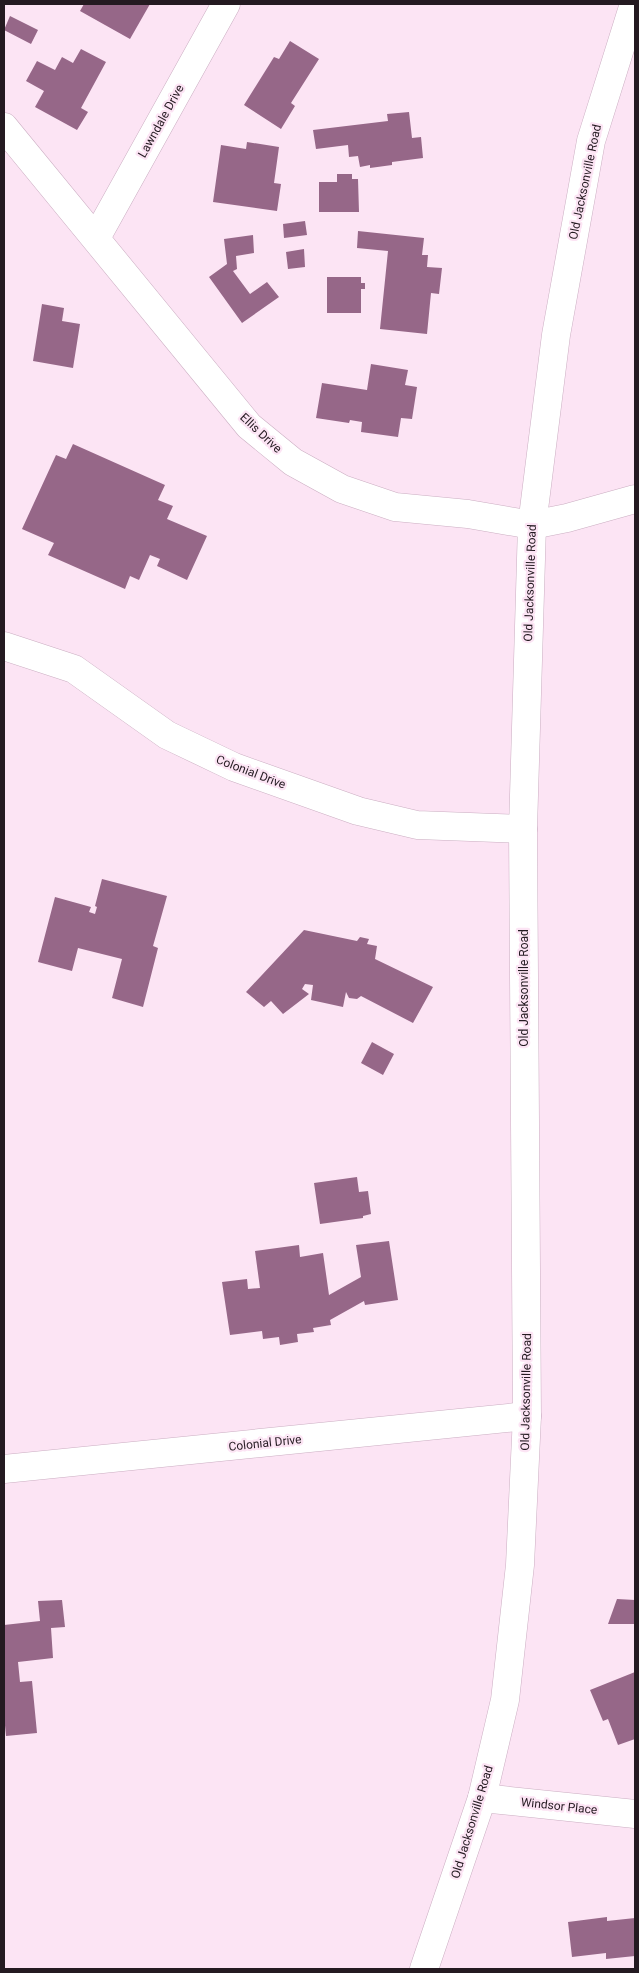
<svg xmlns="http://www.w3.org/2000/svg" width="639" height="1973" font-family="Roboto,sans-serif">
<rect width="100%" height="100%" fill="#fce4f4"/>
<path fill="#966788" d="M84,4H150L130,39L80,11Z
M10,16L38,30L31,44L4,30Z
M290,41L319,59L291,103L295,106L281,129L244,105L274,57L279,59Z
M81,49L106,62L81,108L88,112L77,130L35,107L44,91L26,81L37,61L55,70L62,57L73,63Z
M409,112L412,138L421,137L423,158L392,162V165L370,168V165L360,167L358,156L349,157L348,145L316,149L313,130L388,121L387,114Z
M247,142L279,147L274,183L281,184L277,211L213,202L221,145L246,149Z
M337,174H352V179H358L359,212H319V182H337Z
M305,221L307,235L284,238L283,224Z
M358,231L424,238L422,255H428L427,267L442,268L439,294L431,293L427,334L380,329L388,251L357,248Z
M253,235L254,253L236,256L237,269L233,271L250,294L267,282L279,297L242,323L209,277L227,264L224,239Z
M304,249L305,267L288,269L286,252Z
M327,277H361V283H365V289H361V313H327Z
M42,304L64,308L62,321L80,324L73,368L33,361Z
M371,364L408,370L405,385L417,387L412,419L401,418L398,437L361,432L362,422L350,420L349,423L316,418L322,383L367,390Z
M73,444L165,485L158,500L173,506L167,519L207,536L187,580L157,566L160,559L150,555L139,580L130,576L125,589L48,555L54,543L22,529L56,455L66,459Z
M102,879L167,896L153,946L158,948L143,1007L112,998L122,959L78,948L72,971L38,962L55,897L91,907L89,912L95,914L97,907L95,906Z
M304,930L357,941L360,937L369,939L367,944L377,946L375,959L433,987L413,1023L361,996L357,999L349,998L346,992L343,1007L311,1000L313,985L305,984L302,989L309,994L283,1014L271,1001L264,1007L246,992Z
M372,1042L394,1054L383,1075L361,1063Z
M357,1177L359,1192L368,1191L371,1214L363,1216V1218L320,1224L314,1183Z
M389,1241L398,1300L365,1305L364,1301L330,1320L331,1325L313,1328L314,1332L297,1334L298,1342L280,1345L279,1337L263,1339L262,1331L230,1335L222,1282L247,1279L248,1289L260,1288L255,1251L299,1245L300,1257L323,1253L329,1295L361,1277L356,1245Z
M617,1599L635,1600V1624H608Z
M62,1600L65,1627L51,1628L53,1658L18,1662L20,1682L32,1681L37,1733L6,1736L4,1715V1625L40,1621L38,1601Z
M635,1672V1739L618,1745L608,1719L603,1721L590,1690Z
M607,1917V1921L635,1918V1956L606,1959V1953L572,1957L568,1922Z"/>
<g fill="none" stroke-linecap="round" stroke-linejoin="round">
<g stroke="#cbaec2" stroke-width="29">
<path id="street" d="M4,127L249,426L293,462L342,489L395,507L468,514L532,525L567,518L635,499
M96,238L226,4
M4,646L74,669L167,735L234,767L358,811L417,825L523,829
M4,1469L527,1416
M482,1798L635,1814"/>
</g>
<g stroke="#cbaec2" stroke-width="29">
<path id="secondary" d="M424,1969L482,1798L505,1700L520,1565L527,1416L523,829L532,525L556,335L591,141L634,4"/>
</g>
<use href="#street" stroke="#fff" stroke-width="28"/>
<use href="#secondary" stroke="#fff" stroke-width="28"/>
</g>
<g text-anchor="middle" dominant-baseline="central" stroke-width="4.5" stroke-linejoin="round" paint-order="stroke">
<g font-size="12" fill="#241a21" stroke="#fce4f4">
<text transform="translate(161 121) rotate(-61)">Lawndale Drive</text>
<text transform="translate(585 182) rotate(-78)">Old Jacksonville Road</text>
<text transform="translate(261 433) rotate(43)">Ellis Drive</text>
<text transform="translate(530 583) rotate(-88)">Old Jacksonville Road</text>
<text transform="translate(251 772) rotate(21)">Colonial Drive</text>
<text transform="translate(524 988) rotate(-90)">Old Jacksonville Road</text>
<text transform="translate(526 1392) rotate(-89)">Old Jacksonville Road</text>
<text transform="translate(265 1443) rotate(-6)">Colonial Drive</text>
<text transform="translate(559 1806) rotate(6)">Windsor Place</text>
<text transform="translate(472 1822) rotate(-73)">Old Jacksonville Road</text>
</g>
</g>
<rect width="639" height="1973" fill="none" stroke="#241a21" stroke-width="10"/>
</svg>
